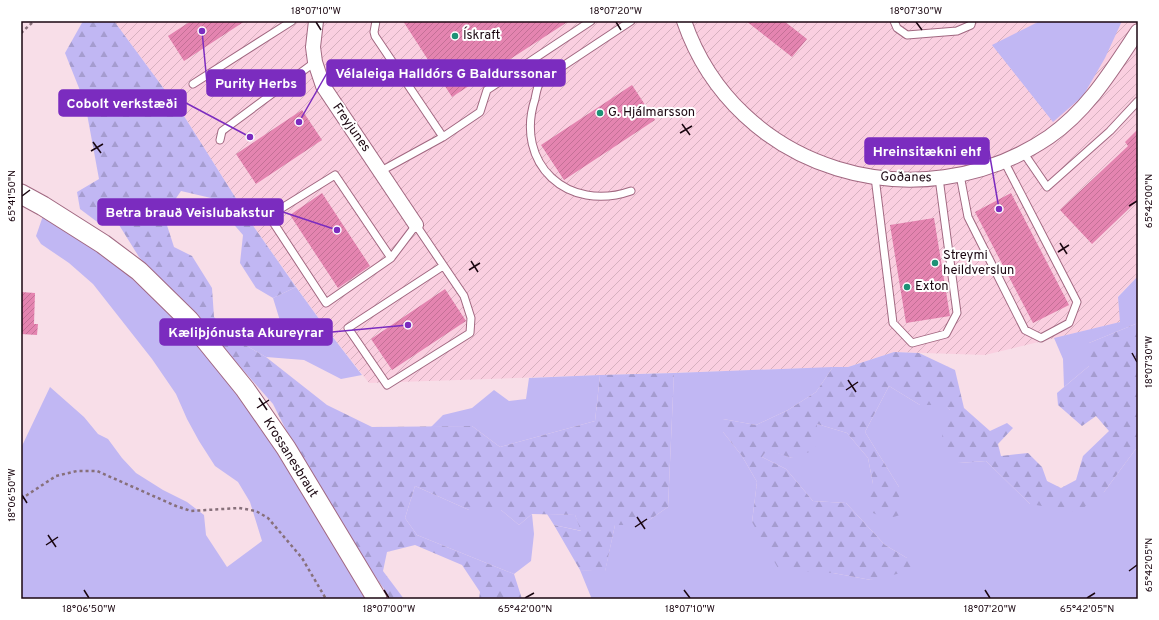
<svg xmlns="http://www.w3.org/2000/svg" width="1159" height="620" font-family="Overpass,sans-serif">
<defs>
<pattern id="industrial-furrows" width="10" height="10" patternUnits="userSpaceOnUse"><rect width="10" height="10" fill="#facfe0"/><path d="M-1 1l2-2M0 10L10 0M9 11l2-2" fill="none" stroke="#d6b0bf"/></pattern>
<pattern id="forest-firs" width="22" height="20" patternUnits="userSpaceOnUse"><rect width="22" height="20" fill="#c1b7f3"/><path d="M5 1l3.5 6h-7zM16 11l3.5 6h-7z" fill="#a59ccf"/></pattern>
<pattern id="building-hatch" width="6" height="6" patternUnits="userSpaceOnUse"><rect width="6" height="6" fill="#e484b0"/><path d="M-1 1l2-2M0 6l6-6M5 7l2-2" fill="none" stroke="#c37096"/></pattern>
</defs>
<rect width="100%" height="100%" fill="#f8dee8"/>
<path fill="url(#industrial-furrows)" d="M114,21H1138V276L1118,296L1121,322L985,355L894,352L848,367L369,383L322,323L254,227L184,116Z"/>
<path fill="#c1b7f3" d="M1040,21H1122L1105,58L1083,96L1053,122L992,45Z
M44,213L114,263L178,319L243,397L369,599H21V448L50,387L84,417L98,434L108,439L122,458L136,473L163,490L187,502L204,515L206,535L227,567L262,541L250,502L238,482L215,466L199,441L187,419L176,394L152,359L93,284L69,263L41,244L36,236Z
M1138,276V323L1089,343V366L1064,387L1063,359L1054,338L1120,322L1118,297Z
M296,287L322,323L362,375L341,379L304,360L266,357L245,345L273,336L281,324L273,298Z
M833,367L816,392L788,410L756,425L723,419V432L742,456L757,482L752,522L833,573L871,580L907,558L885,545L846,503L813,501L786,469L762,457L767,449L792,458L817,424L847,433L868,458L873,484L899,487L865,432L889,386L920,405H945L950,410L959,463L986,461L1030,504L1104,492L1138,446V599H591V597L580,570L605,571L615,525H642L668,507L674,373Z
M600,375L595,421L500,447L472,426L431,427L443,415L472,408L494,390L509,401L526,399L529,378Z
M415,486L469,510H501L519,525L532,514L534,534L531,561L514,574L417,535L405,518Z
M547,514L575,515L582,531L554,525Z"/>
<path fill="url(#forest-firs)" d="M83,21H114L184,116L254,227L296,287L273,298L256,288L240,263L243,235L211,198L181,191L164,216L174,247L192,256L212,288L214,317L231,337L266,357L327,405L372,427L472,426L500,447L595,421L600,375L674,373L668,507L642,525H615L605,572L580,570L554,525L581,531L575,515L532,514L519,525L501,510H469L415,486L405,518L417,535L514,574L522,599H479L480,592L462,565L415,545L387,552L383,571L404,599H391L368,566L295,448L273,404L200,321L139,257L116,220L100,224L80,209L77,192L99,179L85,103L65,53Z
M1138,323V446L1104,492L1078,512L1030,504L986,461L959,463L944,453L941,423L950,410L944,405H920L889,386L865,432L899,487L900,515L887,519L873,513L863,493L873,484L868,458L847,433L817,424L815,450L792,458L767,450L762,457L786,469L813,501L846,503L885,545L907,558L914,570L871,580L833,573L779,570L752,522L757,482L742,456L723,432V419L756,425L788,410L816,392L833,367H848L894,352L919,353L955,370L964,408L990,431L1007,423L1013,428L998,444L1001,456L1028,453L1042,467L1047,481L1061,488L1076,480L1083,456L1109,431L1096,416L1082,426L1058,405L1057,393L1089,366V343Z"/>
<path fill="url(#building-hatch)" d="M191,21H245L184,61L168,36Z
M403,21H569L452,97Z
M746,21H784L807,39L792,57Z
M632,85L655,120L564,180L541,145Z
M302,110L322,140L256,184L236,154Z
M1138,129V200L1092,244L1060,210L1128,146L1125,142Z
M322,193L370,266L338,288L290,215Z
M1011,193L1069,305L1033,323L975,212Z
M934,218L950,316L906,323L890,225Z
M445,289L466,321L392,370L371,339Z
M21,292L35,293L34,324H38L37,335L21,334Z"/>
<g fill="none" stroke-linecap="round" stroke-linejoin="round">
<g stroke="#a16881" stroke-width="9">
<path id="lane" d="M376,21L374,32L375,36L443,137
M631,21C607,37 584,52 560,68C554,71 543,76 540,82C537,87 536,94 535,99C514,164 568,213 631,191
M894,21L897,28L907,35L957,31L971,25L972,21
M193,84L292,21
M220,140L222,131L315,62
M1023,152L1047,187L1110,131L1138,101
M381,171L443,137L480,112L487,90L591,21
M960,175L968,217L1025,330L1041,338L1069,323L1077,302L1004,161
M875,177L893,323L912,343L946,334L957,313L939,178
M391,258L335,175L269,216L326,303L391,258L416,225L464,296L471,318L470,333L387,385L348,328L443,266"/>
</g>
<g stroke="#a16881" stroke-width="16">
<path id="street" d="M316,21L313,47L315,62L323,86L416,225
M684,21C736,172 919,225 1049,137C1088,110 1112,70 1138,31"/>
</g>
<g stroke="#a16881" stroke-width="21">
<path id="secondary" d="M21,194L43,206L103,244L139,271L189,320L245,389L286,448L377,599"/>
</g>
<path stroke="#87707a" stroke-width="2.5" stroke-dasharray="3 3" stroke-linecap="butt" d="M21,33L34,21
M21,499L56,476L77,471H97L176,506L191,511L239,508L256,511L268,518L302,558L326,599"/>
<use href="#lane" stroke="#fff" stroke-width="7"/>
<use href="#street" stroke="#fff" stroke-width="14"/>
<use href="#secondary" stroke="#fff" stroke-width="19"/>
</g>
<path fill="none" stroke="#1a0610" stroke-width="1.5" d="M316,22L321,30M616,22L621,30M916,22L922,30M682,124L690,135M680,133L692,126M93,142L101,153M91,151L103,144M22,196L30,190M1129,206L1137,201M1060,243L1067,254M1058,252L1069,245M471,261L478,272M469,270L480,263M1132,353L1137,362M848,380L856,392M846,390L858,382M259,398L267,410M257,408L269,400M22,495L27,503M637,517L645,529M635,527L647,519M48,535L56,547M46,545L58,537M1129,571L1137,565M84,590L89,598M384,590L389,598M684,590L690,598M985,590L990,598M525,598L534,593M1087,598L1095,593"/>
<g fill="#1c9276" stroke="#fff" stroke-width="1.5">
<circle cx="455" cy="36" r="4"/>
<circle cx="600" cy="113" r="4"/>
<circle cx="935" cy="263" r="4"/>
<circle cx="907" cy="287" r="4"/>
</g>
<g text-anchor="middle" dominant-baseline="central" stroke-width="4" stroke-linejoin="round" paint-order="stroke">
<g font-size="13" fill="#1a0610" stroke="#fff" text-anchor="start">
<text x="463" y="36">Ískraft</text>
<text x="608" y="113">G. Hjálmarsson</text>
<text x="943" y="256">Streymi<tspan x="943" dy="15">heildverslun</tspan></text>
<text x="915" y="287">Exton</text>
</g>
<g font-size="13" fill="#1a0610" stroke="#fff">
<text transform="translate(351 128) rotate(55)">Freyjunes</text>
<text transform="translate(906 178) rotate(1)">Goðanes</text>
<text transform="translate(290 458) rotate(58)">Krossanesbraut</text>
</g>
</g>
<path fill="none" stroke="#7b2cbf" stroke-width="1.5" d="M299 122L327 73M202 31L207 83M250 137L186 103M999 209L989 151M337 230L283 212M408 325L332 332"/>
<g fill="#7b2cbf" stroke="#fff" stroke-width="1.5">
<circle cx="299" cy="122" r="4"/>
<circle cx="202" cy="31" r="4"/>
<circle cx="250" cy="137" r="4"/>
<circle cx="999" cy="209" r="4"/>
<circle cx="337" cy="230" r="4"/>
<circle cx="408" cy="325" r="4"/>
</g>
<g fill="#7b2cbf" stroke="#7b2cbf" stroke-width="1.5">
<rect x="327" y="60" width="238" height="26" rx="4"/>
<rect x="207" y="70" width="98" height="26" rx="4"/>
<rect x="59" y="90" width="127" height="26" rx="4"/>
<rect x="865" y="138" width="124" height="26" rx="4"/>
<rect x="98" y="199" width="185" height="26" rx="4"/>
<rect x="160" y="319" width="172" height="26" rx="4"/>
</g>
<g font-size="14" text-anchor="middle" font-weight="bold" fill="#fff">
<text x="446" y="78">Vélaleiga Halldórs G Baldurssonar</text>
<text x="256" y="88">Purity Herbs</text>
<text x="122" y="108">Cobolt verkstæði</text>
<text x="927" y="156">Hreinsitækni ehf</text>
<text x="190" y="217">Betra brauð Veislubakstur</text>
<text x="246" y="337">Kæliþjónusta Akureyrar</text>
</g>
<rect width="1159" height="620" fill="none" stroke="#ffffff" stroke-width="44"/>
<rect x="22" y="22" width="1115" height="576" fill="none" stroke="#1a0610" stroke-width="1.5"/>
<g font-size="10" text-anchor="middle" fill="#1a0610">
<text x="316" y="14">18°07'10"W</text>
<text x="616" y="14">18°07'20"W</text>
<text x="916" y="14">18°07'30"W</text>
<text transform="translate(11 196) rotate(-90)" y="4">65°41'50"N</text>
<text transform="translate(1148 201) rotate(-90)" y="4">65°42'00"N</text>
<text transform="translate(1148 362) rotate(-90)" y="4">18°07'30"W</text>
<text transform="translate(11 495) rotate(-90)" y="4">18°06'50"W</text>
<text transform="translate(1148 565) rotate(-90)" y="4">65°42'05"N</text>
<text x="89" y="612">18°06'50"W</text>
<text x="389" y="612">18°07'00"W</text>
<text x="525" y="612">65°42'00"N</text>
<text x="690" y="612">18°07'10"W</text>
<text x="990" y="612">18°07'20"W</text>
<text x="1087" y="612">65°42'05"N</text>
</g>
</svg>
